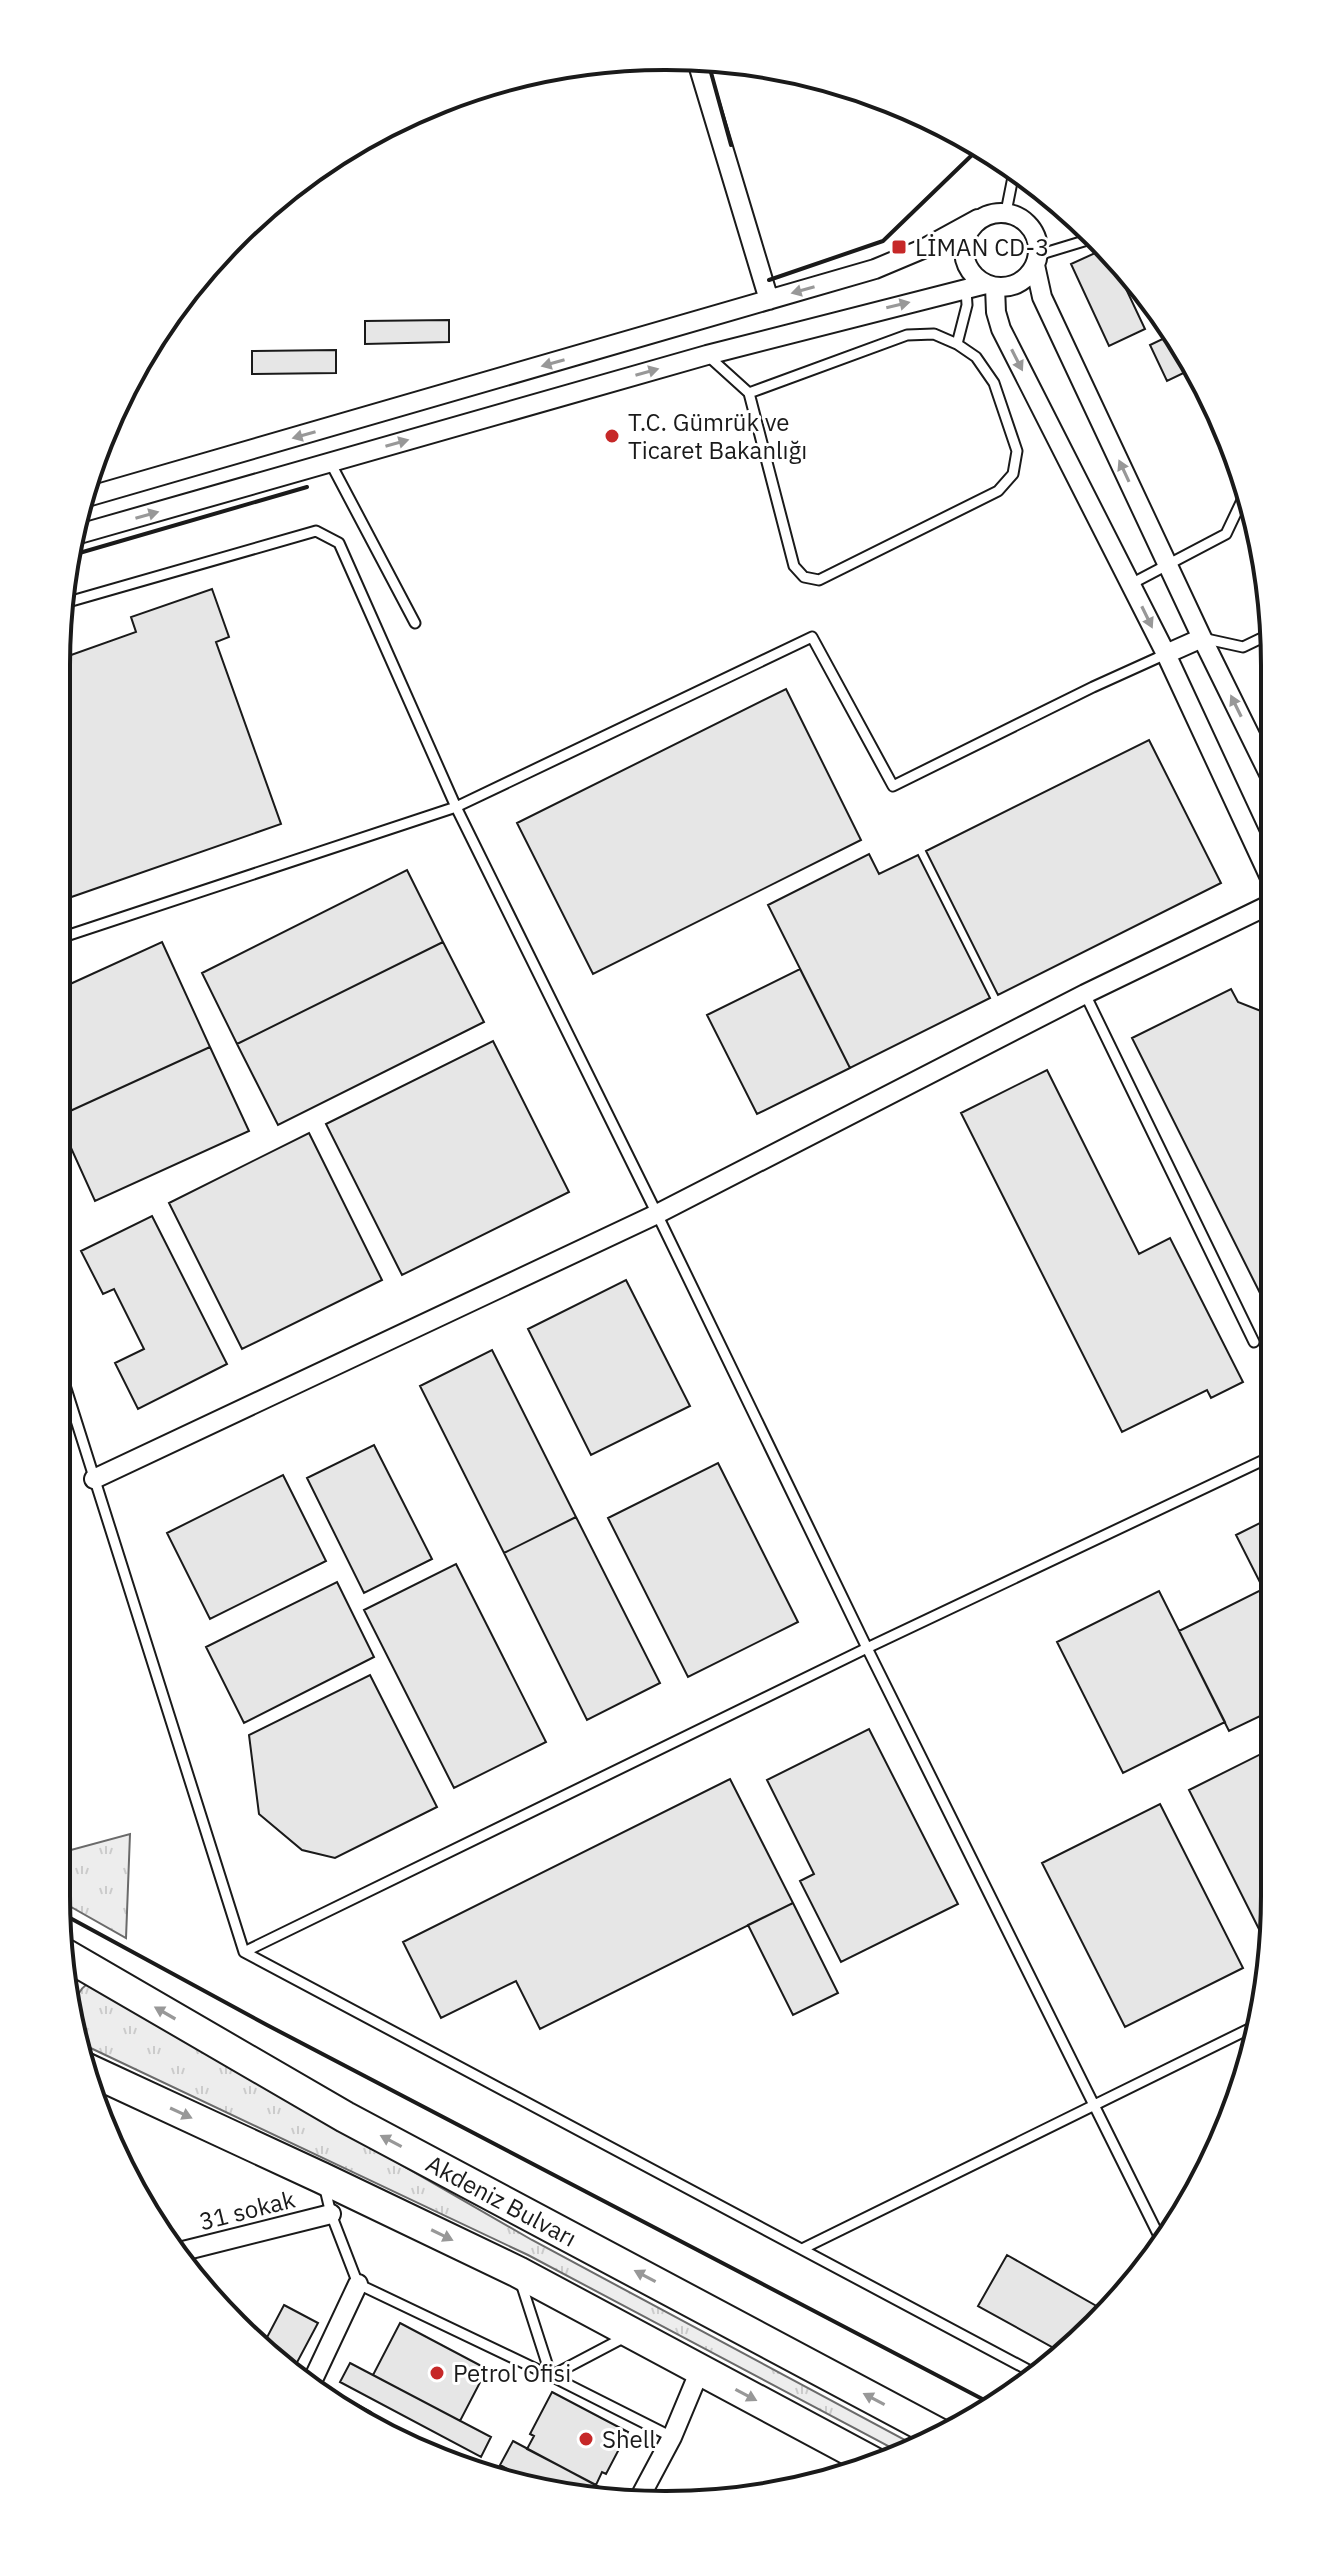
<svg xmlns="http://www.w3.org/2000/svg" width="1331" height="2561" font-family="'IBM Plex Sans',sans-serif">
<defs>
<pattern id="grass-tufts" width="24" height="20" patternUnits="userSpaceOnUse" patternTransform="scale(2)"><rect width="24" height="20" fill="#ededed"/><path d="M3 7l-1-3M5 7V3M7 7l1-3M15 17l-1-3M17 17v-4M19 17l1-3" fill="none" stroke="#cbcbcb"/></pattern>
</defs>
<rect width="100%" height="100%" fill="#fff"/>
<path fill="url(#grass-tufts)" stroke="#6a6a6a" stroke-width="2" d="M130,1834L126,1938L57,1899L56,1854Z
M87,1984L532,2240L920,2448L903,2454L528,2255L80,2043C77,2023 68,1998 87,1984Z"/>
<path fill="#e6e6e6" stroke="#1a1a1a" stroke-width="2" d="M1104,249L1111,257L1145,329L1109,346L1071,264Z
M449,320V342L365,344V321Z
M1175,333L1194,368L1167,381L1150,345Z
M336,350V373L252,374V351Z
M212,589L229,637L216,642L281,824L57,902V660L136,632L131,617Z
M786,689L861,840L593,974L517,823Z
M1149,740L1221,883L998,995L926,851Z
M869,854L879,874L918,855L990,998L850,1068L768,905Z
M407,870L443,942L237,1044L202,973Z
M162,942L210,1047L57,1117V990Z
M443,942L484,1022L278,1125L237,1044Z
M800,969L850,1068L757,1114L707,1015Z
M1231,989L1238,1002L1271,1015L1272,1317L1132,1038Z
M493,1041L569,1192L402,1275L326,1124Z
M210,1047L249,1131L95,1201L57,1117Z
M1047,1070L1139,1254L1170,1238L1243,1382L1211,1398L1207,1390L1122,1432L961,1113Z
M309,1133L382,1280L242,1349L169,1203Z
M152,1216L227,1364L138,1409L115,1363L144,1349L114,1289L103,1294L81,1251Z
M626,1280L690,1406L591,1455L528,1329Z
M492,1350L576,1517L504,1553L420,1386Z
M374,1445L432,1559L364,1593L307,1478Z
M718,1463L798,1622L688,1677L608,1518Z
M283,1475L326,1561L210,1619L167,1533Z
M576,1517L660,1683L587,1720L504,1553Z
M1272,1517L1273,1608L1236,1535Z
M456,1564L546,1742L454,1788L364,1610Z
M337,1582L374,1657L244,1723L206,1647Z
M1263,1589L1273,1608V1710L1229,1731L1179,1631Z
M1159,1591L1225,1722L1123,1773L1057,1642Z
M370,1675L437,1807L335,1858L302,1850L259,1814L249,1735Z
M869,1729L958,1904L841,1962L800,1881L814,1874L767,1780Z
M1273,1748L1274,1935L1271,1953L1189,1790Z
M730,1779L793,1903L540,2029L516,1981L441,2018L403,1942Z
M1160,1804L1243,1968L1125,2027L1042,1863Z
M793,1903L838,1993L793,2015L748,1925Z
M1007,2255L1107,2312L1096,2327L1061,2352L978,2306Z
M284,2305L318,2323L293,2370L264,2343Z
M400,2323L487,2369L460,2421L373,2375Z
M350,2363L491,2437L481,2457L340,2382Z
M552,2392L628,2432L606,2474L602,2472L596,2485L527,2449L534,2436L530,2434Z
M513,2441L603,2489L601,2493L542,2488L500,2465Z"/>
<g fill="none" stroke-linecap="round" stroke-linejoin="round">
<g stroke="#1a1a1a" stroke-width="13">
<path id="lane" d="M1006,212L1014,172
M1038,255L1094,238
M934,334L957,344L976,357L994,383L1017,451L1013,474L998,491L819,580L804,577L794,566L749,393L907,335Z
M957,344L967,305L966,290
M707,355L749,393
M330,462L415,623
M1131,584L1226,534L1245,494
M61,604L316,531L339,543L456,807L657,1214L867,1648L1160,2238
M1202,638L1243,647L1270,634
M57,939L456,807L812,637L893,786L1093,687L1166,654
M1085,994L1254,1342
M57,1360L244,1952L1032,2372
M244,1952L867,1648L1272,1456
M325,2189L331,2214L358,2284L551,2376L625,2337
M802,2249L1259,2024
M521,2283L551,2376L672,2437"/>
</g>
<g stroke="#1a1a1a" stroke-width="22">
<path id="street" d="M696,58L769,300
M964 250a37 37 0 1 1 74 0a37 37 0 1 1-74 0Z
M1035,265L1042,297L1202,638L1270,776
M995,287L996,312L1001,329L1166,654L1271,880
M80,499L875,269L925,248L978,219
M72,536L707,355L986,284
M1166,654L1202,638
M94,1479L657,1214L1085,994L1271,904
M175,2253L331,2214
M310,2386L358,2284
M321,2397L365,2420
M640,2497L672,2437L700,2370"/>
</g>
<g stroke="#1a1a1a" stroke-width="34">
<g id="primary">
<path id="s1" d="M66,1955L345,2117L943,2436"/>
<path d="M85,2068L322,2178L518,2272L876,2464"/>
</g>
</g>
<use href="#lane" stroke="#fff" stroke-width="9"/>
<use href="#street" stroke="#fff" stroke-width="18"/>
<use href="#primary" stroke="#fff" stroke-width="30"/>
<path stroke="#1a1a1a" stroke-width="4" d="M707,58L731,145
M769,280L883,241L972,155L974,145
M69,556L307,487
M59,1912L267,2025L990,2403"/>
</g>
<defs><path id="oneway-solid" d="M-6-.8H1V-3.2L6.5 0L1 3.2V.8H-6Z" transform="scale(2)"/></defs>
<g fill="#989898">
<use href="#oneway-solid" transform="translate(803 290) rotate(164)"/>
<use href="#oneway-solid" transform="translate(898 305) rotate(-13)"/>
<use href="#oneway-solid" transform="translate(1017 360) rotate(63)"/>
<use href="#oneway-solid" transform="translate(553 363) rotate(164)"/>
<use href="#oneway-solid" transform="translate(647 372) rotate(-16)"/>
<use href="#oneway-solid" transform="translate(304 435) rotate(164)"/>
<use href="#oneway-solid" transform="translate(397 443) rotate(-16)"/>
<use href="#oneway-solid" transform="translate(1124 471) rotate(-115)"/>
<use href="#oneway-solid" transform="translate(147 515) rotate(-16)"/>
<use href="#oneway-solid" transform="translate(1147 617) rotate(64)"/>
<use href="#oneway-solid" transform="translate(1236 706) rotate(-116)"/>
<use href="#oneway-solid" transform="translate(165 2013) rotate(-150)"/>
<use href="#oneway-solid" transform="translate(181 2113) rotate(25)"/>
<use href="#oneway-solid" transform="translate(391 2141) rotate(-152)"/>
<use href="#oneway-solid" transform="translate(442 2235) rotate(26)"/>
<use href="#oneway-solid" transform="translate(645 2276) rotate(-152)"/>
<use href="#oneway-solid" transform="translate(746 2395) rotate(28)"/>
<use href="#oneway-solid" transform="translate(874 2399) rotate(-152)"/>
</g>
<g fill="#c62828" stroke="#fff" stroke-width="3">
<rect x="891" y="239" width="16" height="16" rx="4"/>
<circle cx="612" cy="436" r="8"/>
<circle cx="437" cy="2373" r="8"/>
<circle cx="586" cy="2439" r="8"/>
</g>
<g text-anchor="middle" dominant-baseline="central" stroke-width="6" stroke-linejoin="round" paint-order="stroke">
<g font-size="24" fill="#1a1a1a" stroke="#fff" text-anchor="start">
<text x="915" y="247">LİMAN CD-3</text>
<text x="628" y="422">T.C. Gümrük ve<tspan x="628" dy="28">Ticaret Bakanlığı</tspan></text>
<text x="453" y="2373">Petrol Ofisi</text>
<text x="602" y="2439">Shell</text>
</g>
<g font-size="24" fill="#1a1a1a" stroke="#fff">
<text stroke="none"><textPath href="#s1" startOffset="500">Akdeniz Bulvarı</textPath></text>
<text transform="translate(247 2210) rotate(-14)">31 sokak</text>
</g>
</g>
<path d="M0 0H1331V2561H0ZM665 70H666A595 595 0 0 1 1261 665V1896A595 595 0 0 1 666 2491H665A595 595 0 0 1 70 1896V665A595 595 0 0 1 665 70Z" fill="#fff" fill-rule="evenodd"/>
<path fill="none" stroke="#1a1a1a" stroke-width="4" d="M665 70H666A595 595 0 0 1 1261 665V1896A595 595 0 0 1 666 2491H665A595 595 0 0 1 70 1896V665A595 595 0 0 1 665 70Z"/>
</svg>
